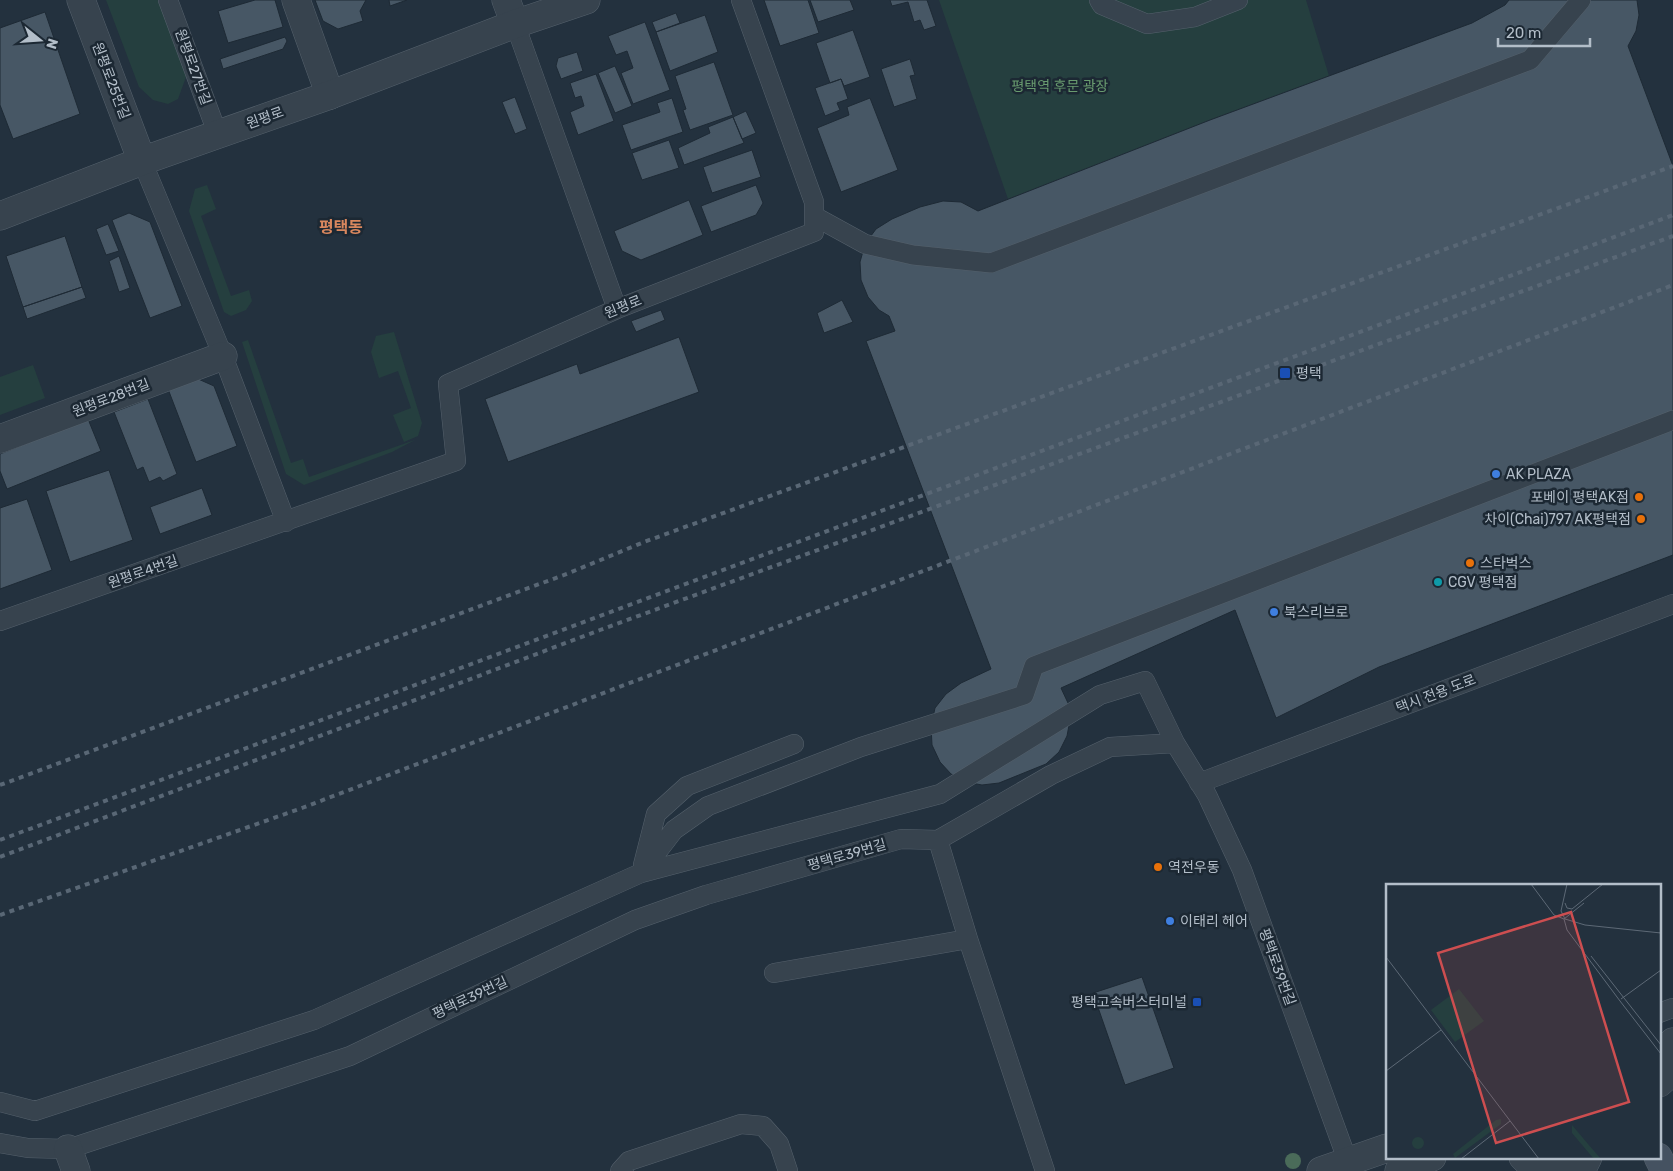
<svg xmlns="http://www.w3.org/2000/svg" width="1673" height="1171" font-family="Rubik,'Noto Sans KR',sans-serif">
<rect width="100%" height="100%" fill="#23313e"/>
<path fill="#253f3f" d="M106,0H159L181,57L186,77L178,99L168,104L153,100L139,87Z
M939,0H1306L1329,76L1008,199Z
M207,185L216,209L201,216L231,296L249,290L252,301L246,310L231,316L224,312L189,211L195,189Z
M394,332L422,423L418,436L404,442L393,415L411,408L398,371L379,378L371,352L376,336Z
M248,340L291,463L303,459L309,477L415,440L392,452L304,485L286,474L242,342Z
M33,365L45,398L0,415V377Z"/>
<path fill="#475765" stroke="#1e2a35" d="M255,0H275L283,27L228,43L218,11Z
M315,0H366L360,11L363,21L338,29L323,21Z
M389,0H407L390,6Z
M808,0L819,33L780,46L764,0Z
M810,0H850L854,10L818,22Z
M890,0H927L936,26L924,30L920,20L914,22L908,2L892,6Z
M1509,0H1637L1639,15L1636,31L1628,46L1673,166V555L1379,667L1276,718L1235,610L1061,688L1068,703L1070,720L1067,736L1059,752L1046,764L999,783L982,785L966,782L951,774L940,762L932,745L931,726L935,708L946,694L961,683L991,669L866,341L895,331L889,316L879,310L868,297L861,280L860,262L865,244L876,229L892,219L920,207L943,201L961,202L978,211L1210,120L1472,23L1505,5Z
M45,12L80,114L13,139L0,105V28Z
M676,13L680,23L656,32L652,22Z
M705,15L718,52L670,71L656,32Z
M645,22L670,90L633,104L621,73L633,68L627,51L616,55L608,36Z
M853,30L870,77L844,86L841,79L830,83L816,43Z
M285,37L287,41L283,49L223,69L220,59Z
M577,52L583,71L561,79L556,66L558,58Z
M910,59L915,75L910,76L917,99L894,107L881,69Z
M714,62L733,115L690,130L683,110L686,109L675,76Z
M615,66L632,106L615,113L598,73Z
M596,74L614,121L578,135L570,112L584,106L581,96L575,98L570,83Z
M841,79L848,99L837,103L840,110L825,116L815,88Z
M515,97L527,129L515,134L502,102Z
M672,98L683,132L631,150L622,125L660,112L657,103Z
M870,98L898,170L841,192L817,128L849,115L847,107Z
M746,111L756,133L742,139L733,117Z
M733,117L744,143L684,165L678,148L710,133L708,127Z
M669,140L679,168L642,180L632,153Z
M752,150L761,177L712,193L703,167Z
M756,185L763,203L756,215L711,232L701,206Z
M689,200L703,235L641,260L622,251L614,231Z
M129,213L150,222L182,306L150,318L112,220Z
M108,224L119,251L106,255L96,229Z
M65,236L82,287L23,307L6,256Z
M119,256L130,288L119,292L109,261Z
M82,287L86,298L27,319L23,307Z
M842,300L853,322L824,333L817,313Z
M661,310L665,320L636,332L631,321Z
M679,337L699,392L508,462L485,399L577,364L580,374Z
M196,378L214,386L237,446L196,462L168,389Z
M148,399L177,474L163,481L160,477L149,482L143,467L137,470L114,412Z
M88,419L101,451L7,489L0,471V454Z
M109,470L133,540L70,562L46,491Z
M202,488L212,515L160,534L150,507Z
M27,499L52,570L0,589V508Z
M1142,977L1174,1068L1125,1085L1093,993Z"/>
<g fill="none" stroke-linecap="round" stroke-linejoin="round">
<g stroke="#55616c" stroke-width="20">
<path id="service" d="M168,0L218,135
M1099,0L1102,5L1147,24L1195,17L1238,0
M515,24L617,309
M142,161L223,356L286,522
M814,216L865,244L913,255L991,263L1530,60L1581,0
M0,621L456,461L448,384L617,309L814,232V202L741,0
M1199,783L1673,604
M938,840L1051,775L1110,747L1175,743L1207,795L1242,870L1348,1162
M643,865L656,814L687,786L794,744
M641,873L674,830L708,806L861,747L1024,695L1034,666L1673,420
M774,973L968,939
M1659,1013L1673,1008
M0,1102L35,1111L314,1020L641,873L940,794L1100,695L1145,681L1175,743
M0,1143L28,1148L68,1149L350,1056L635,920L706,895L901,839L938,840L968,939L1045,1171
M620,1171L629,1161L741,1124L763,1126L779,1144L788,1171"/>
</g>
<g stroke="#55616c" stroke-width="29">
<path id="minor" d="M296,0L330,95
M506,0L515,24
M0,439L223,356
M68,1149L76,1171"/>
</g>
<g stroke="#55616c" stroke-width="29">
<path id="tertiary" d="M81,0L142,161
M0,216L142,161L330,95L515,24L586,0
M1659,1059L1673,1042
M1659,1083L1673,1071
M1523,1157L1538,1171
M1321,1171L1387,1148
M1399,1171L1432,1157
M1553,1171L1560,1157
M1581,1171L1588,1157"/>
</g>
<g stroke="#55616c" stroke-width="29">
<path id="secondary" d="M1658,1157L1665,1171"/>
</g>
<use href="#service" stroke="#37434e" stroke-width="19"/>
<use href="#minor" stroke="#37434e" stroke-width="28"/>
<use href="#tertiary" stroke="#37434e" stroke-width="28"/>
<use href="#secondary" stroke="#455261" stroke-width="28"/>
<path stroke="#596775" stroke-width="4" stroke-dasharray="5 5" stroke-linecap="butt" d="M0,785L569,573L644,542L1673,166
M0,840L1673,215
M0,857L600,630L1673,236
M0,915L302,808L1673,285"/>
</g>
<circle fill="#4a6b59" cx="1293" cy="1161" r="8"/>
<g fill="#1a4fb4" stroke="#1c2833" stroke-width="2">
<rect x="1279" y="367" width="12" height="12" rx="2.5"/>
<rect x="1192" y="997" width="10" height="10" rx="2.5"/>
</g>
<g fill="#3f7fe0" stroke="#1c2833" stroke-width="2">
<circle cx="1496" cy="474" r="5"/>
<circle cx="1274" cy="612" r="5"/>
<circle cx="1170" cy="921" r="5"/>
</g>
<g fill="#e8710a" stroke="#1c2833" stroke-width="2">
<circle cx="1639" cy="497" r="5"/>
<circle cx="1641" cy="519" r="5"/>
<circle cx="1470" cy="563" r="5"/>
<circle cx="1158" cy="867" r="5"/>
</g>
<circle fill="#0f9aa8" stroke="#1c2833" stroke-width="2" cx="1438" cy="582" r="5"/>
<g text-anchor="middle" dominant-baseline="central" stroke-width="5" stroke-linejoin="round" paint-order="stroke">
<g font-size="14" fill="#b3bec9" stroke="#1c2833">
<text transform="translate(193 67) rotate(70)">원평로27번길</text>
<text transform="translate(111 81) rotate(69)">원평로25번길</text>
<text transform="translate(265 118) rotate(-20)">원평로</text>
<text transform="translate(623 307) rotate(-22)">원평로</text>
<text transform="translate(111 398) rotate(-21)">원평로28번길</text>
<text transform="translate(143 572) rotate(-19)">원평로4번길</text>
<text transform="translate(1436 694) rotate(-21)">택시 전용 도로</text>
<text transform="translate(847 855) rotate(-16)">평택로39번길</text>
<text transform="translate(1277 967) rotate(70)">평택로39번길</text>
<text transform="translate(470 998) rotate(-25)">평택로39번길</text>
</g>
<g font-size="14" fill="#699b6f" stroke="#1c2833">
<text x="1060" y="86">평택역 후문 광장</text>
</g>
<g font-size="14" fill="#b3bec9" stroke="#1c2833" text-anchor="start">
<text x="1296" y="373">평택</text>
<text x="1506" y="474">AK PLAZA</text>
<text x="1629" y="497" text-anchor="end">포베이 평택AK점</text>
<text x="1631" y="519" text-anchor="end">차이(Chai)797 AK평택점</text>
<text x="1480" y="563">스타벅스</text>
<text x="1448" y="582">CGV 평택점</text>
<text x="1284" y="612">북스리브로</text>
<text x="1168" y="867">역전우동</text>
<text x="1180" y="921">이태리 헤어</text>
<text x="1187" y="1002" text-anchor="end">평택고속버스터미널</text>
</g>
<g font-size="16" font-weight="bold" fill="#d9875e" stroke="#1c2833">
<text x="341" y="227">평택동</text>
</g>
</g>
<g transform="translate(1386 884)">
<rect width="275" height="275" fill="#23313e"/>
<path d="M73,105L98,137L69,158L45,126ZM110,236L115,235V240L69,274L67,270ZM186,241L202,260L215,275H208L186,249ZM26 259a6 6 0 1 1 12 0a6 6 0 1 1-12 0Z" fill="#253f3f"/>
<path fill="none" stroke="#5d6976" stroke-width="1" d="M145,0L168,31L178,35L181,46L234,117M179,19L181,24L186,25L217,0M178,35L198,19M179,35L199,41L275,49M179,35L175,27L181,0M205,72L238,114M0,73L153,275M238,114L275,161M235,115L275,86M234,117L275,170M0,187L55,146M75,275L124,237"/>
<path fill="#cd4e50" fill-opacity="0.15" stroke="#cd4e50" stroke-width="2.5" d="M185,28L243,218L110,259L52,69Z"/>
<rect width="275" height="275" fill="none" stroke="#b3bec9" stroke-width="2.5"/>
</g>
<g transform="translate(40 40) rotate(107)" stroke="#1c2833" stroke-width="4" paint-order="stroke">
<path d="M0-4L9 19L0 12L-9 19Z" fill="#b3bec9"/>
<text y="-8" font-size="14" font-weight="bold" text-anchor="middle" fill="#b3bec9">N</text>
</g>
<path d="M1498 38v8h92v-8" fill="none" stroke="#b3bec9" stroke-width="2.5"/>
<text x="1506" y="38" font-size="15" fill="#b3bec9" stroke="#1c2833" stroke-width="4" paint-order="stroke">20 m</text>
</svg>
